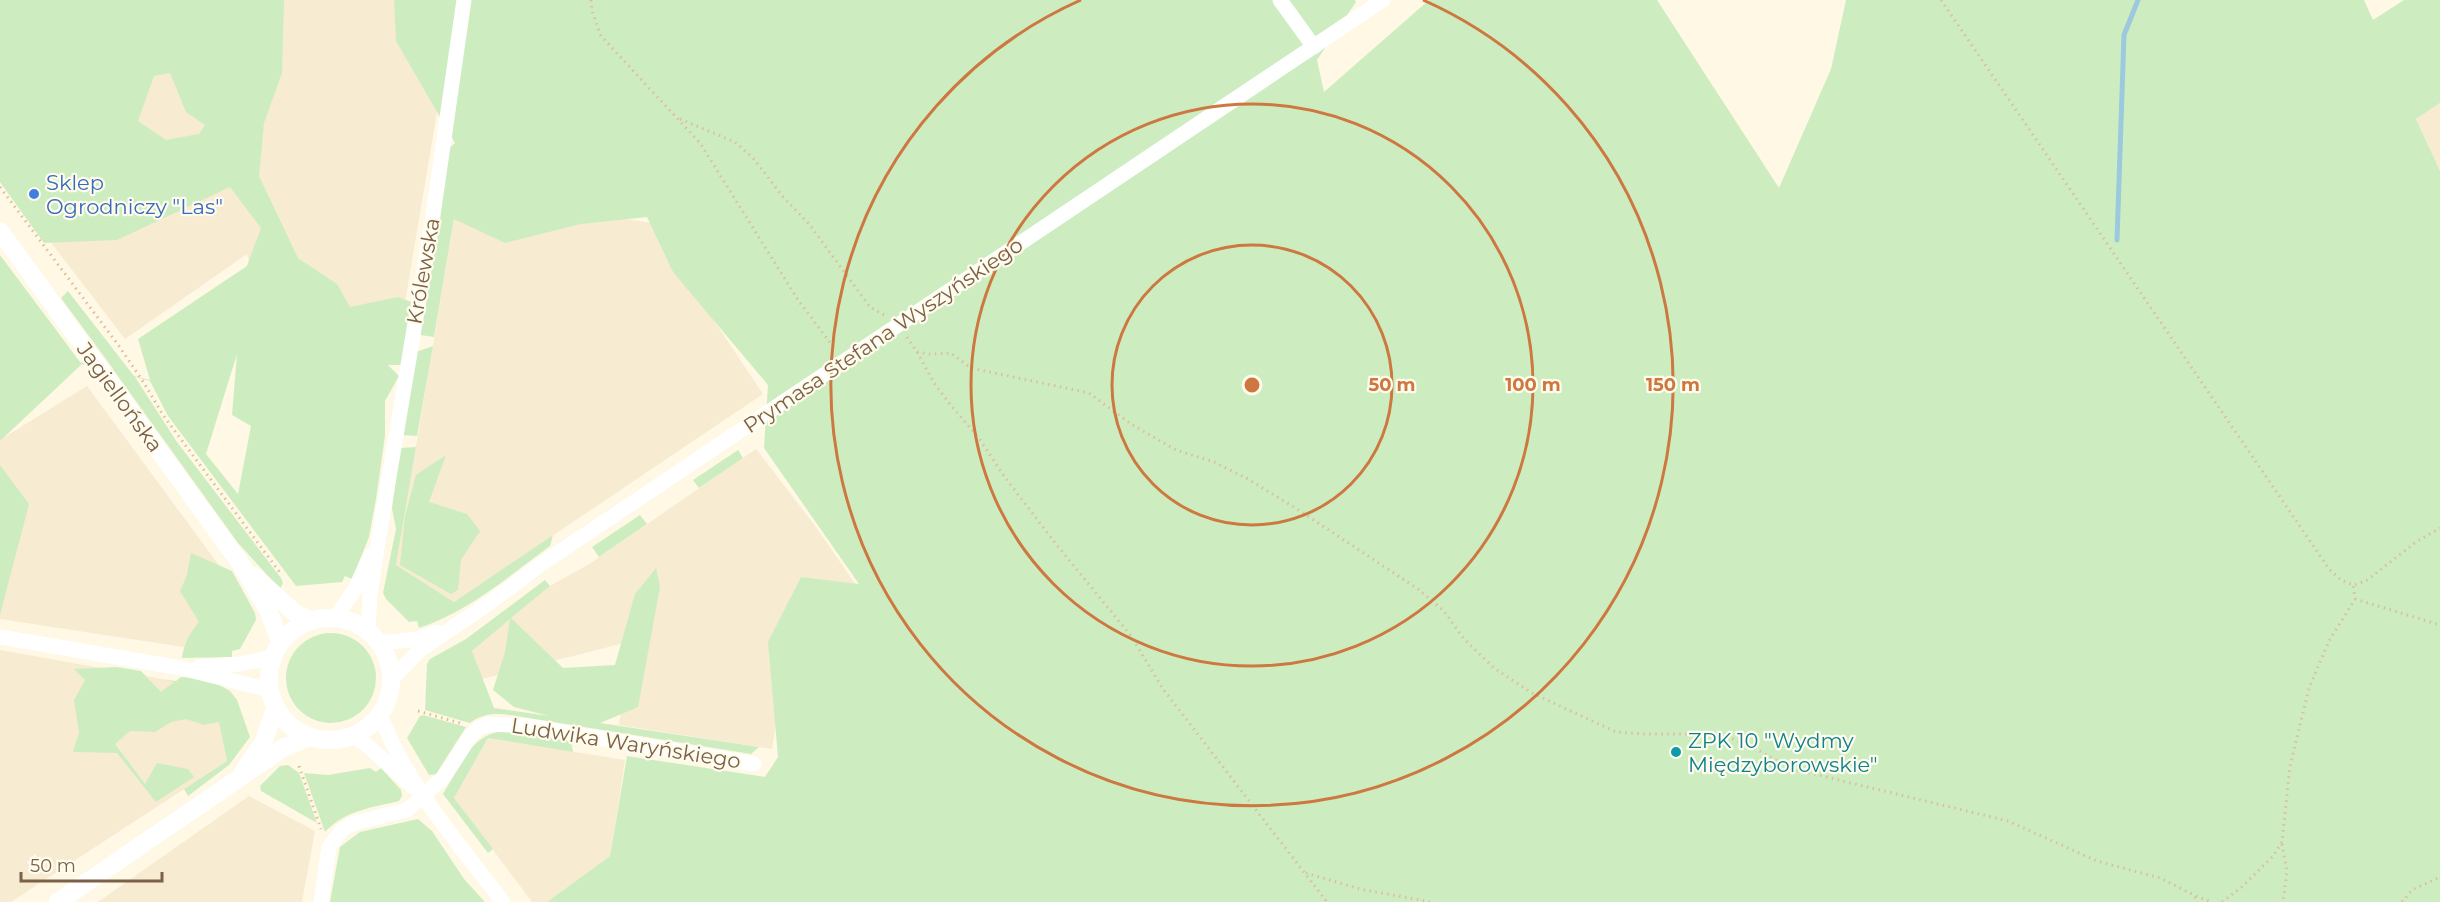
<svg xmlns="http://www.w3.org/2000/svg" width="2440" height="902" font-family="Montserrat,sans-serif">
<rect width="100%" height="100%" fill="#fef8e5"/>
<path fill="#f7ebd2" d="M184,0H456L395,361L286,405L247,254L125,339L0,176Z
M2440,103V171L2416,119Z
M459,191L663,225L657,235L763,394L454,602L396,565Z
M87,386L246,602L216,652L0,619V440Z
M756,449L816,527L858,588L794,608L772,749L619,725L632,641L482,679L472,651L511,618L550,586L591,563Z
M0,650L213,688L227,761L11,902H0Z
M488,738L625,760L610,856L547,902H532L454,798Z
M249,796L315,831L302,902H98Z"/>
<path fill="#cdedc1" fill-rule="evenodd" d="M0,0H284L282,73L264,123L259,176L298,258L337,284L350,307L398,297L414,303L403,365H388L399,376L385,401V436L376,499L369,537L352,579L345,576L342,582L296,586L168,416L150,381L135,377L177,442L281,578L283,583L280,589L238,543L115,372L82,364L0,441V255L80,362L114,370L61,298L68,291L134,376L150,380L138,339L247,266L261,228L230,187L117,240L44,243L0,182ZM170,73L186,112L205,125L199,134L166,140L138,121L154,76ZM237,354L232,415L251,426L238,494L206,454Z
M394,0H1355L1356,2L1317,60L1324,92L1429,0H1657L1779,188L1831,69L1846,0H2364L2373,20L2404,0H2440V103L2416,119L2440,171V902H547L610,856L627,756L765,777L778,757L768,642L801,577L859,584L764,448L768,385L673,272L647,217L581,224L505,243L454,219L434,337L420,335L448,149L455,143L396,41Z
M433,346L417,436L401,435L416,352Z
M416,447L396,565L454,602L553,535L550,546C508,577 469,611 419,628L417,621L409,622L386,599L383,593L396,529L392,508L400,448Z
M738,450L743,458L699,488L693,480Z
M446,455L429,502L467,514L480,531L461,560L458,590L451,594L400,565L405,516L416,475Z
M0,465L29,504L0,615Z
M640,515L647,524L599,557L592,547Z
M191,553L232,571L255,613L256,620L240,649L232,651V657L182,658C184,643 190,633 199,622L180,591L187,575Z
M656,568L660,587L638,707L600,723L759,747L751,754L510,715C496,713 482,713 470,723L425,710L427,664L430,659L466,639L545,580L550,586L511,618L563,668L615,665L635,594ZM510,619L505,652L493,690L514,707L549,716L494,708L472,651Z
M286 678a45 45 0 1 1 90 0a45 45 0 1 1-90 0Z
M117,667L141,671L161,692L174,682L167,680L176,681L181,677L218,679L219,685L230,691L237,700L250,737L229,765L188,796L184,789L227,761L219,722L204,725L186,719L171,722L155,732L130,731L115,744L145,784L157,763L188,769L194,777L156,802L117,753L73,752L79,733L74,700L85,680L74,669Z
M423,715L466,727L436,774L429,775L407,738L420,716Z
M504,731L571,741L573,752L488,738L454,798L493,849L488,853L443,794C459,768 470,734 504,731Z
M288,765L299,773L317,823L261,791L260,786L280,766Z
M370,768L376,772L381,768L401,790L402,796L399,801C370,808 346,810 325,832L304,773L328,775Z
M418,819L432,831L464,879L485,902H330L340,847L360,832Z"/>
<g fill="none" stroke-linecap="round" stroke-linejoin="round">
<path stroke="#9cc9dd" stroke-width="5" d="M2117,240L2124,35L2138,0"/>
<path stroke="#dbbe9c" stroke-width="3" stroke-dasharray="1.5 4.5" stroke-linecap="butt" d="M591,0L592,11L601,36L700,143L798,300L834,348
M1941,0L2329,569L2341,580L2353,585L2366,581L2416,542L2440,528
M680,119L735,142L753,158L783,197L809,224L870,307L884,315
M0,187L119,346L144,383L163,415L281,574
M907,337L917,352L930,354L951,353L971,368L1089,393L1131,424L1176,450L1214,462L1248,479L1297,509L1418,589L1444,611L1464,639L1494,668L1532,693L1616,732L1645,734H1722L1758,750L1789,768L2008,821L2097,861L2160,878L2194,895L2198,902
M917,352L934,383L953,408L979,438L1004,476L1052,539L1131,636L1163,689L1327,902
M2355,599L2440,625
M418,711L460,723
M299,766L321,829
M2282,844L2287,872L2283,902
M1306,873L1360,889L1430,902
M2196,896L2211,902
M2222,902L2242,887L2274,855L2282,842L2290,766L2309,688L2329,641L2355,599L2353,585
M2402,902L2412,890L2440,877"/>
<path stroke="#fff" stroke-width="15" d="M1280,0L1314,47
M335,618L355,589L371,555
M368,631L370,594L378,542L431,229L464,0
M0,637L181,668L270,690
M379,643L417,639L437,632
M199,667L240,664L273,657
M391,680L420,650L492,601L540,565L1383,0
M380,715C407,785 458,843 503,902
M352,736L368,746L413,787
M321,902L329,847L343,829L354,823L407,810L444,777L471,735L479,728L489,724L527,726L754,764"/>
<path stroke="#fff" stroke-width="18" d="M0,231L241,564L268,610L281,643
M254,576L295,613L311,621
M269 679a61 61 0 1 1 122 0a61 61 0 1 1-122 0Z
M243,772L263,743L276,707
M58,902L283,748L309,737"/>
</g>
<g fill="none" stroke="#ce7841" stroke-width="3">
<circle cx="1252" cy="385" r="140"/>
<circle cx="1252" cy="385" r="281"/>
<path d="M1423 0A421 421 0 1 1 1081 0"/>
</g>
<circle fill="#3f7fe0" stroke="#fffbed" stroke-width="2" cx="34" cy="194" r="6"/>
<circle fill="#0f9aa8" stroke="#fffbed" stroke-width="2" cx="1676" cy="752" r="6"/>
<g text-anchor="middle" dominant-baseline="central" stroke-width="4.5" stroke-linejoin="round" paint-order="stroke">
<g font-size="21" fill="#366cbe" stroke="#fffbed" text-anchor="start">
<text x="46" y="182">Sklep<tspan x="46" dy="24">Ogrodniczy "Las"</tspan></text>
</g>
<g font-size="21" fill="#7a6147" stroke="#fffbed">
<text transform="translate(423 271) rotate(-80)">Królewska</text>
<text transform="translate(883 335) rotate(-34)">Prymasa Stefana Wyszyńskiego</text>
<text transform="translate(120 397) rotate(54)">Jagiellońska</text>
<text transform="translate(626 743) rotate(9)">Ludwika Waryńskiego</text>
</g>
<g font-size="21" fill="#0d838f" stroke="#fffbed" text-anchor="start">
<text x="1688" y="740">ZPK 10 "Wydmy<tspan x="1688" dy="24">Międzyborowskie"</tspan></text>
</g>
</g>
<circle cx="1252" cy="385" r="9" fill="#ce7841" stroke="#fffbed" stroke-width="3"/>
<g font-size="18" text-anchor="middle" font-weight="bold" fill="#ce7841" stroke="#fffbed" stroke-width="4.5" stroke-linejoin="round" paint-order="stroke">
<text x="1392" y="391">50 m</text>
<text x="1533" y="391">100 m</text>
<text x="1673" y="391">150 m</text>
</g>
<path d="M21 872v9h141v-9" fill="none" stroke="#7a6147" stroke-width="3"/>
<text x="30" y="872" font-size="18" fill="#7a6147" stroke="#fffbed" stroke-width="4.5" paint-order="stroke">50 m</text>
</svg>
